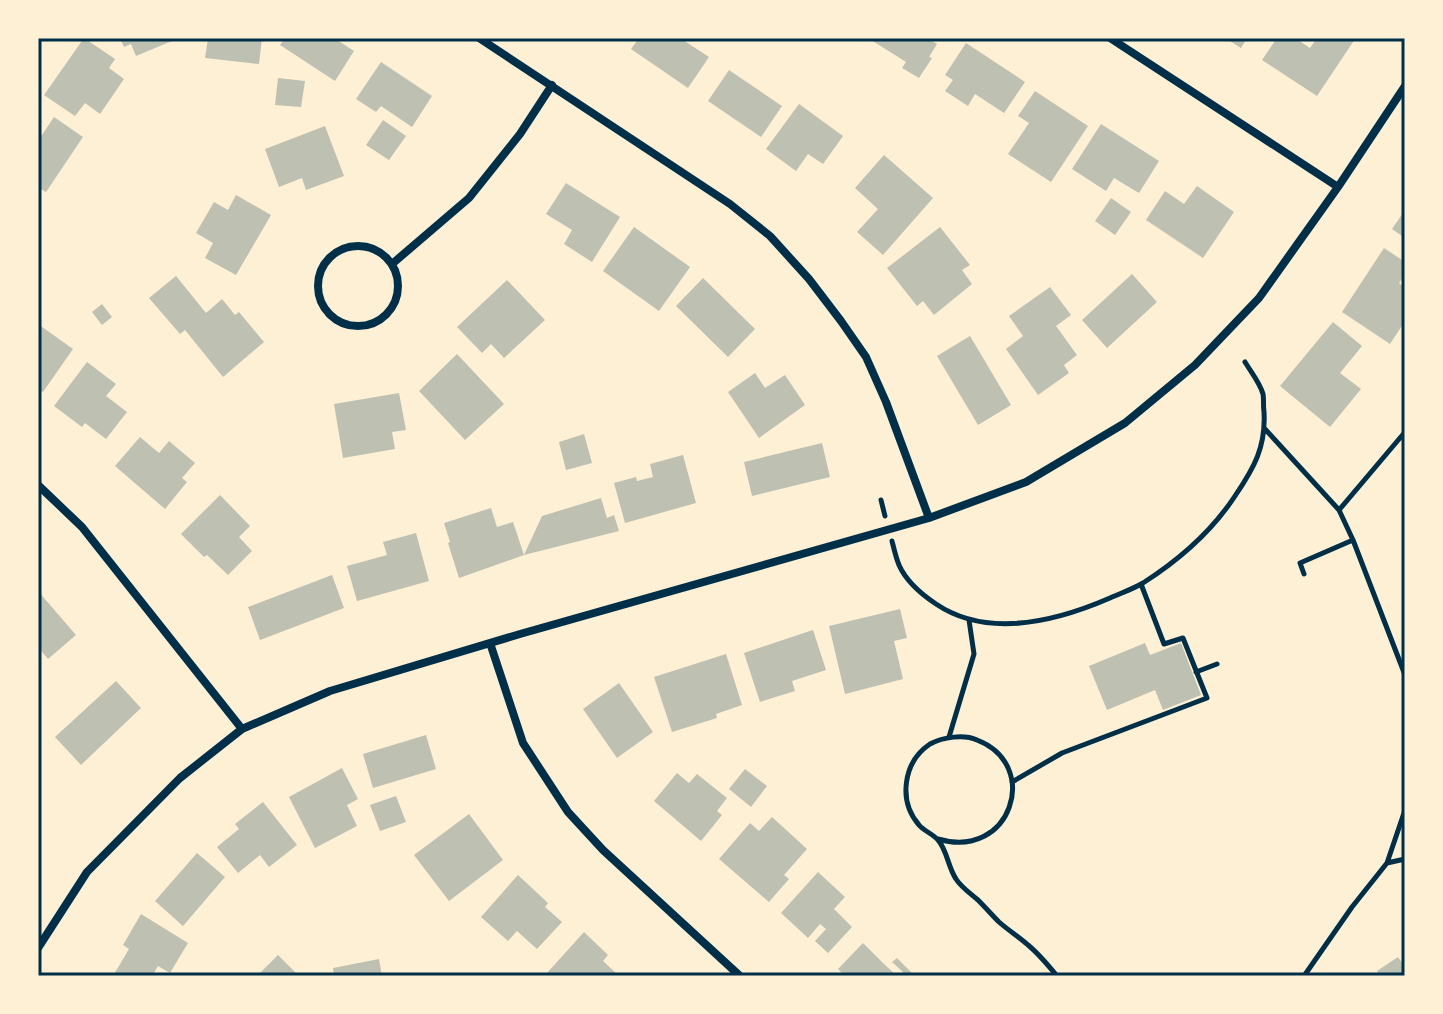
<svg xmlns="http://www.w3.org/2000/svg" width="1443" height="1014" font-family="Karla,sans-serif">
<rect width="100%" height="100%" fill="#fdf0d5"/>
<path fill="#bec0b2" d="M84,38L115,59L109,68L124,79L100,114L85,103L75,116L44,95Z
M120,38H179L136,56L131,44L124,47Z
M208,38H262L259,64L205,58Z
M285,38H334L354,51L335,81L280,45Z
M639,38H680L709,57L688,88L631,49Z
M868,38H927L937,44L929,57L932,58L919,78L902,68L906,62Z
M1225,38H1247L1241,48Z
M1277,38H1295L1310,48L1317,38L1355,39L1317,96L1262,60Z
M966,43L1025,82L1004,113L975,94L968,106L945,91L953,80L945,75Z
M381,62L432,96L412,127L381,106L376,112L356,99Z
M729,70L782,106L761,137L708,101Z
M278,78L305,81L301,107L275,105Z
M1035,91L1088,126L1051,182L1008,154L1029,123L1018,116Z
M799,104L843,136L823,164L808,154L796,171L766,149Z
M54,117L83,137L46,192L38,187V141Z
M383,120L406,136L389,160L366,145Z
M1101,124L1159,161L1139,193L1114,178L1106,191L1072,169Z
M325,126L344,176L306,190L302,178L279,187L265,149Z
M884,155L933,198L883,255L857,232L878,209L855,188Z
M566,183L620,217L592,262L564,244L572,230L546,214Z
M1197,186L1234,212L1203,258L1146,220L1165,191L1184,204Z
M236,195L271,215L236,275L205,258L213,243L196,233L214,202L228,210Z
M1111,198L1131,212L1115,235L1095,221Z
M1405,210V238L1392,229Z
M634,227L690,267L659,311L603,271Z
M940,227L970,265L962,270L972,284L934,315L923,301L917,306L887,268Z
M1384,248L1405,262V274L1399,283L1405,288V321L1390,344L1342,312Z
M1132,274L1157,302L1107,348L1082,320Z
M176,276L206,313L222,299L235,315L239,312L264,342L223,377L185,330L180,334L149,298Z
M703,278L755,329L728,357L676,306Z
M507,280L545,320L504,358L491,344L482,353L457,327Z
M1050,287L1071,315L1056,326L1077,355L1064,365L1069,373L1038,395L1006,349L1023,336L1009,316Z
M102,304L112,317L102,325L92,312Z
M1333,322L1362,346L1340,373L1361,389L1330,427L1280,386Z
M38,324L73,349L43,392L38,389Z
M970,336L1011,405L978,425L937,356Z
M457,354L504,404L465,440L419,391Z
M87,362L116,384L106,396L127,412L106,439L85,423L82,427L54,406Z
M755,373L765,388L785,375L805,405L759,438L728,392Z
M399,393L406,430L392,432L395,449L343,458L334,404Z
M584,434L592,463L566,470L559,442Z
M140,437L159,453L169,441L195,463L182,478L187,482L165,509L115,466Z
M822,443L830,477L752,496L744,462Z
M683,455L696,503L625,523L614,483L636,477L637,481L653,477L650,464Z
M220,495L250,526L239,537L252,551L228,575L207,555L204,557L181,534Z
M601,498L607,518L614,515L619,531L524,555L542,516Z
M491,508L497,527L513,522L524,555L459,578L448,543L450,542L444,523Z
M416,533L429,581L357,601L347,566L387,555L383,542Z
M332,575L344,608L260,640L248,607Z
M38,591L76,635L48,659L38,647Z
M900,609L907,638L894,641L903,679L845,694L829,626Z
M813,630L826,670L792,681L795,691L760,702L744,653Z
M1145,643L1150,655L1181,643L1201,695L1163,710L1155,690L1107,710L1089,666Z
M726,654L742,705L716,714L717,718L672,732L654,677Z
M116,681L141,708L81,765L55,737Z
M619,683L653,732L617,758L583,709Z
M426,735L436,769L373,788L363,754Z
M342,768L358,799L347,805L357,826L315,848L289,797Z
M745,769L767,786L751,807L729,789Z
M677,773L689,783L697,774L727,798L717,811L722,815L701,841L654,801Z
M396,796L406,822L380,831L370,805Z
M263,802L297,845L269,867L260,855L238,873L217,847L239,829L235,824Z
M469,814L503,860L449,901L414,855Z
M772,817L807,849L784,875L789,879L769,902L719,859L750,823L759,831Z
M197,853L225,877L183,926L155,901Z
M818,872L845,897L834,909L852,927L828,953L815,941L826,929L820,924L808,938L781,913Z
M518,875L548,903L545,907L562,922L537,949L517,931L508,941L481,917Z
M141,914L188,943L170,973L158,966L152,976H113L129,949L123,945Z
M584,932L608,955L603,961L619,976H550L547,973Z
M863,943L883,963L897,976H845L838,969Z
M278,955L299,976H257Z
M1398,957L1405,967V976H1380L1377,971Z
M897,958L912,973L909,976H899L903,972L892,962Z
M379,959L382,976H334L333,968Z"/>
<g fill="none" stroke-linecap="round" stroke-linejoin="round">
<path stroke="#003049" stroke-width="5" d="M1265,429L1339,510L1353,540L1405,675
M881,500L885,516
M1339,510L1405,432
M892,541C894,549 896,558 899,565C906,581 921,594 936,604C988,639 1057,621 1110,598C1121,593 1133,589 1143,583C1179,560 1212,531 1235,496C1254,468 1266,447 1264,412C1263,406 1264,399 1263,394C1260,383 1251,372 1245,362
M1304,574L1300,563L1353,540
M1196,672L1217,664
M949,737L974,654L969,620
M1012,782L1062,753L1207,698L1183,638L1164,644L1141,584
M938,839C1011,861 1042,765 977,740C964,734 943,737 930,744C903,762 898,801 919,825C924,831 933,834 938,840C947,850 948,867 956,879C961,887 971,894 978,900C985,907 992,915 999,922C1008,930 1019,937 1028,945C1039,954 1048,965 1057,976
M1387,863L1405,859
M1304,976L1352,907L1387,863L1405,810"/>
<path stroke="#003049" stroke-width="8" d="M479,38L730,204L770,236L809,279L841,321L866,357L886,402L929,518
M1110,38L1338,187
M318 286a40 40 0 1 1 80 0a40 40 0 1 1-80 0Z
M392,264L469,198L520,134L552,85
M38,485L82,527L242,729
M490,643L523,743L568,812L603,850L740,976
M38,948L87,872L180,778L242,729L330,691L520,634L929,518L1026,482L1125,423L1195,365L1259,298L1338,187L1405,86"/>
</g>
<rect width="1443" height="1014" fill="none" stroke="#fdf0d5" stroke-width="80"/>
<rect x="40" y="40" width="1363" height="934" fill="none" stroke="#003049" stroke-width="3"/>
</svg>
